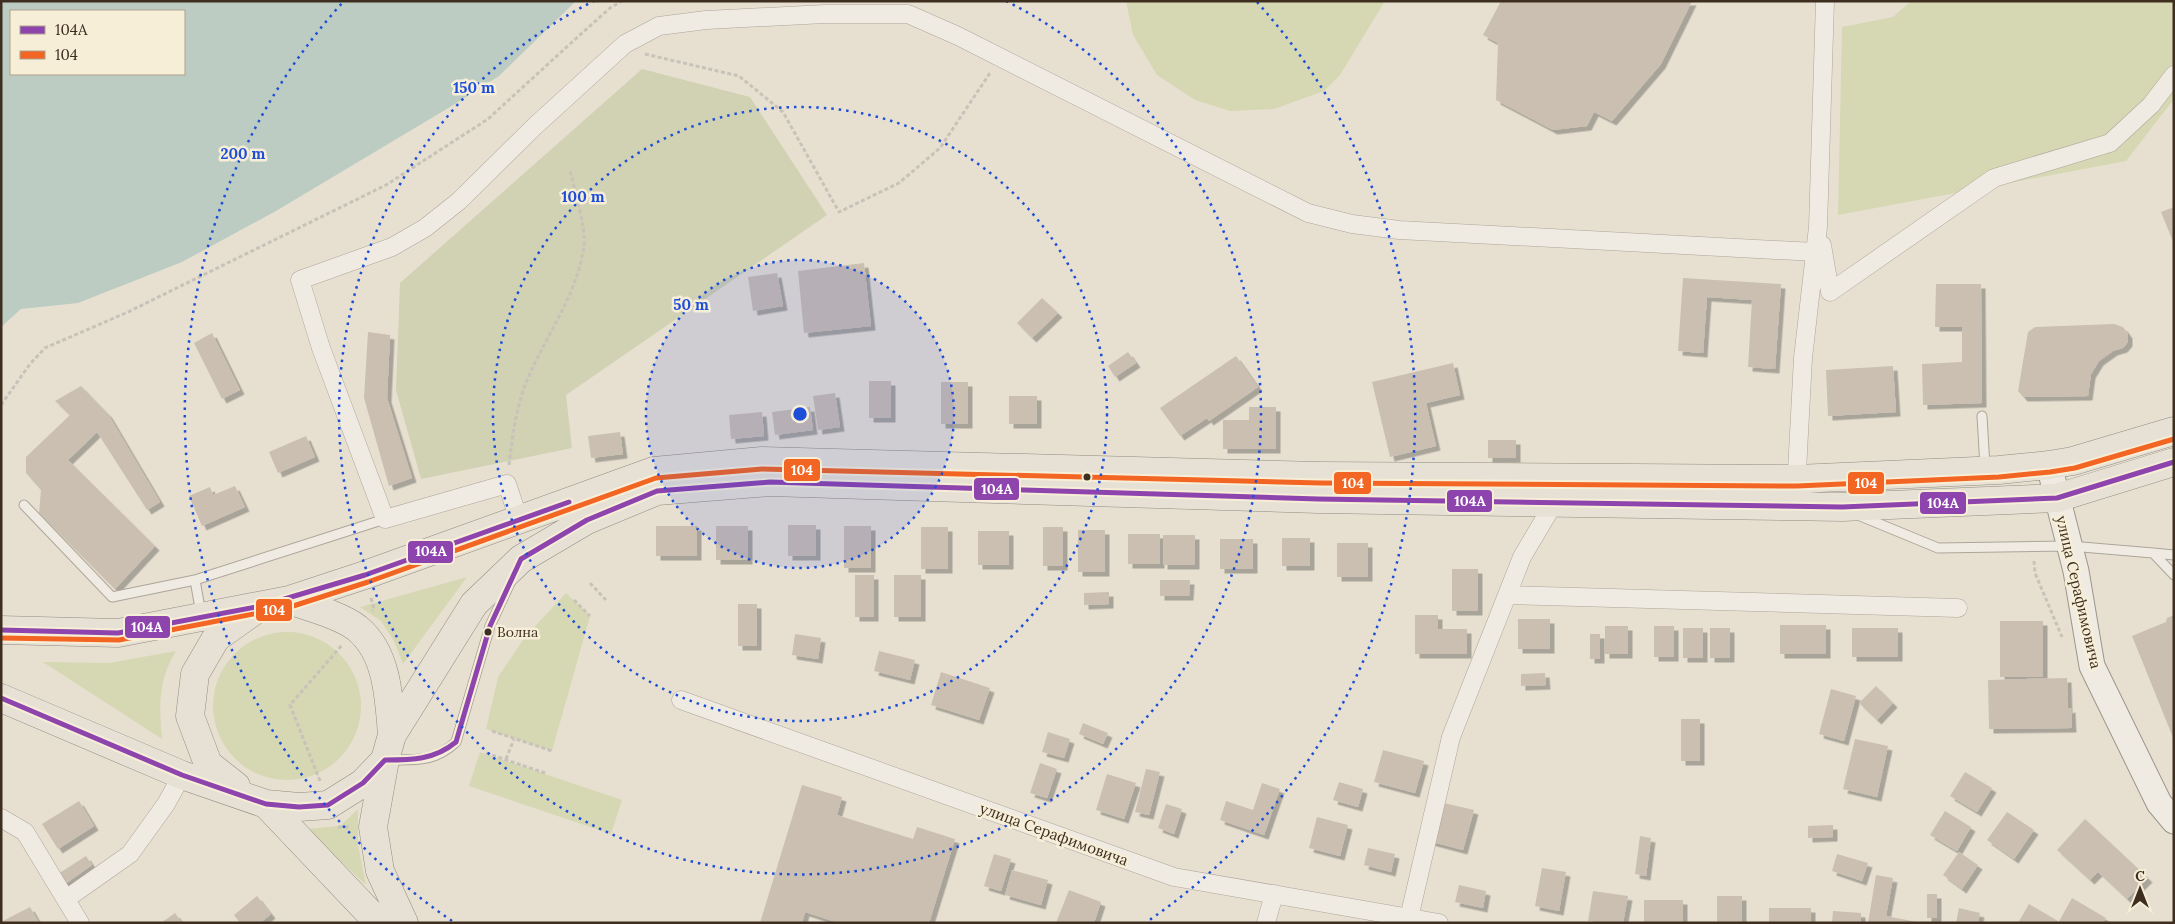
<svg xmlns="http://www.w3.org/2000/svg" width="2175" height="924" font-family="Lora,serif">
<defs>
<filter id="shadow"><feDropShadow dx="4.5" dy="4.5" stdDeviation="0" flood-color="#0004"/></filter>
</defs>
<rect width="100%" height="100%" fill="#e7e0d1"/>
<path fill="#d6d7b3" d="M1126,1H1385L1340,75L1324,91L1274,109L1230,111L1195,100L1157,75L1133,35Z
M1911,1H2174V99L2126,161L1838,215L1842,27L1893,17Z
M467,577L403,664L394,641L381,621L360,607Z
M566,593L590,616L552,751L486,729L498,677L525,637Z
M213 706a74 74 0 1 1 148 0a74 74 0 1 1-148 0Z
M176,651C158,680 159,706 162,739L43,662L109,663Z
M480,752L622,800L611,834L469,786Z
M358,809V845L366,885L306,829L340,826Z"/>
<path fill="#d1d1b3" d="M642,69L750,97L827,215L566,395L572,448L421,479L396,390L400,283Z"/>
<path fill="#bcccc2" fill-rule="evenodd" d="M1,1H576L499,76L450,107L276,211L182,262L78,303L21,309L1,327ZM11,11H184V74H11Z"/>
<path fill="#cbbfb2" filter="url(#shadow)" d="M1501,1H1692L1661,64L1612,121L1594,112L1587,126L1553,130L1496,100L1498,43L1483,35Z
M2174,207V244L2161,212Z
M864,263L871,326L804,333L798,271Z
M777,273L783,306L753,311L748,277Z
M1683,278L1781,284L1775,369L1748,367L1752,300L1707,297L1703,353L1678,351Z
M1936,284H1981L1982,403L1923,405L1922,364L1962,362V327H1935Z
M1042,298L1058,313L1032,338L1017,323Z
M2114,324L2123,327L2128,334V342L2123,348L2113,351L2099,361L2091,374L2088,396L2023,397L2018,391L2028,332L2035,327Z
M368,332L390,335L387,398L412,478L389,486L364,398Z
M212,333L240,390L222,399L194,343Z
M1128,352L1136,363L1115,377L1108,366Z
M1236,356L1258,387L1209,421L1207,418L1180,436L1160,408Z
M1453,363L1460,395L1426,403L1436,446L1390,457L1372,382Z
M1893,366L1896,412L1828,416L1826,370Z
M869,381H891V418H869Z
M941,382H968V424H941Z
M81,386L108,414L160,502L147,510L97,432L68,460L155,546L115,589L39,513L41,490L26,473V457L70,415L55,401Z
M835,393L840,427L818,430L813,396Z
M1009,396H1037V424H1009Z
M810,407L813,430L775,435L772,412Z
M1249,407H1276V449H1223V420H1249Z
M762,412L764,436L731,439L729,415Z
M620,432L623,454L591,458L588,436Z
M306,436L315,457L278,473L269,452Z
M1488,440H1516V458H1488Z
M235,486L245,507L202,526L189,496L210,487L213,495Z
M788,525H816V556H788Z
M656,526H697V556H656Z
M716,526H748V560H716Z
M844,526H871V568H844Z
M921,527H948V569H921Z
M1043,527H1063V566H1043Z
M1078,530H1105V572H1078Z
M978,531H1009V565H978Z
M1128,534H1160V564H1128Z
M1163,535H1195V565H1163Z
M1282,538H1310V566H1282Z
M1220,539H1253V569H1220Z
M1337,543H1368V577H1337Z
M1452,569H1478V611H1452Z
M855,575H874V617H855Z
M894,575H921V617H894Z
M1160,580H1190L1189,596H1160Z
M1109,592V604L1084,605V593Z
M738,604H757V646H738Z
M1415,615H1438V629H1467V654H1415Z
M2174,615V740L2132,636L2166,622L2167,618Z
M1518,619H1550V649H1518Z
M2000,621H2043V677H2000Z
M1780,625H1826V654H1780Z
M1605,626H1628V654H1605Z
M1654,626H1674V657H1654Z
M1683,628H1703V658H1683Z
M1710,628H1730V658H1710Z
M1852,628H1898V657H1852Z
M795,634L821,638L818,659L792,655Z
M1590,634H1600V659H1590Z
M879,651L915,660L910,680L874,671Z
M941,672L990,688L979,720L931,705Z
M1545,673L1546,685L1521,686V674Z
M2067,678L2068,709L2071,708L2072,728L1989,729L1988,680Z
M1876,686L1893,703L1877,720L1859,703Z
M1831,689L1856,696L1844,741L1819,734Z
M1681,719H1700V761H1681Z
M1083,723L1108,733L1103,744L1079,734Z
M1048,732L1070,739L1064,758L1042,752Z
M1855,739L1888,746L1877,797L1843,789Z
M1383,750L1424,761L1415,793L1374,782Z
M1040,763L1057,769L1047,798L1030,793Z
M1146,769L1160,772L1149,815L1135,812Z
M1965,772L1992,788L1977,812L1950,796Z
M1107,774L1136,783L1124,819L1096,810Z
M1339,782L1363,789L1358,807L1333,800Z
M1262,783L1280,789L1264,835L1220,820L1226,801L1253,810Z
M802,785L842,797L837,815L913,839L917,827L955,839L929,923H839L805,912L802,923H760Z
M1431,800L1474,810L1463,850L1421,839Z
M79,801L94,826L58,849L42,824Z
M1166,804L1182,809L1174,834L1158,828Z
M1945,811L1971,827L1957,851L1930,835Z
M2007,812L2034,830L2014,859L1987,840Z
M1317,817L1348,825L1340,856L1309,848Z
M2085,819L2148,878L2127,899L2098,872L2090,880L2057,850Z
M1833,825V837L1808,838V826Z
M1640,836L1651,838L1646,876L1635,874Z
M1368,848L1395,854L1391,872L1364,865Z
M1959,852L1978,865L1962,889L1943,875Z
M994,854L1011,859L1001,891L984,886Z
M1837,854L1868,863L1862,881L1832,871Z
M86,856L92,865L65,884L58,874Z
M1542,868L1566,872L1559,911L1535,906Z
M1012,870L1048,880L1041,905L1005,895Z
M1876,875L1893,878L1886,916L1922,923H1868Z
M1459,885L1486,891L1483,908L1455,902Z
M1069,890L1101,902L1094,923H1056Z
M1593,891L1628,896L1623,923L1588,921Z
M1927,894H1937V918H1927Z
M257,896L271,914L260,923H240L234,915Z
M1717,896H1742V923H1717Z
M2072,898L2106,918L2103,923H2058Z
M1644,900H1683V923H1644Z
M2029,904L2058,921L2057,923H2018Z
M30,907L39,923H1V922Z
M1769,908H1811V923H1769Z
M1959,908L1980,913L1978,923H1956Z
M1833,911L1861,913V923H1832Z
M175,913L182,923H161Z"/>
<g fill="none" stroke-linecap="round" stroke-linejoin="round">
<g stroke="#ada599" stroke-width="11">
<path id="lane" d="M1982,416L1985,467
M24,505L112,597L195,580L385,519
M1858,515L1938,548L2070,546L2153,553L2174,575
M2153,553L2174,555
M195,580L201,614
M388,760C416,760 435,762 456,742L490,626L510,583"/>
</g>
<g stroke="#ada599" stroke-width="19">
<path id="street" d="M1822,245L1830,292L1994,178L2110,143L2151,105L2174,75
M1796,490L1803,358L1818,227L1825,1
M519,520L507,484L385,519L321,348L300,280L392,247L425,228L459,201L535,126L625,44L659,26L706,20L825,14H908L958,36L1308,213L1352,224L1399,230L1815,252
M1508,595L1958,608
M681,700L1174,877L1439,923
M1,818L25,832L80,923
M66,899L130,854L166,804L182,775
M1409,918L1451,737L1522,557L1554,503
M1266,923L1274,894"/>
</g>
<g stroke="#9c958a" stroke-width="27">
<path id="secondary" d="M2049,465L2076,571L2092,666L2159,803L2174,821"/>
</g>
<g stroke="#928b80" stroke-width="29">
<path id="primary" d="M289,600C309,607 340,615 357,628C388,653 389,699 392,735
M1,630L118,633L289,600L365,575L654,471L762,461L1320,476L1797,479L1999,470L2049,465L2073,461L2174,431
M1,698L182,775L266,804L299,807L328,805L363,783L385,760
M236,786L208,764L190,716L195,674L216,638L254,611
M266,804L379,923
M404,923L380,871L373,827L385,760L392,735L474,604L521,559L587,520L657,491L770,482L1318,499L1842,507L2057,498L2174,462"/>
</g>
<path stroke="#c8c2b9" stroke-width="3" stroke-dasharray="4 2.5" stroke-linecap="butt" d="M645,54L739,76L783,112L839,212L899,183L940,148L990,73
M1,405L30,364L45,348L128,312L386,185L488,119L571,43L610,8L622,1
M509,465C512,439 516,408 526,383C544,338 577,296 584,246C586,229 575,190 570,171
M2034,561L2035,573L2062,637
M590,583L606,600
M371,598L374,609L372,611
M574,600L590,616
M492,731L552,751
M486,753L545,773
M506,759L514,739
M320,781L290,705L342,645
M338,827H351"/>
<use href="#lane" stroke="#efebe3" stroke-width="9"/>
<use href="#street" stroke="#efebe3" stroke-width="18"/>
<use href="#secondary" stroke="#efebe3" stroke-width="25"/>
<use href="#primary" stroke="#e6e1d4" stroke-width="28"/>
<g stroke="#f7eed8" stroke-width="9">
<path id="bus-1" d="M1,630L118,633L261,606L365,575L569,502
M1,698L182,775L266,804L299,807L328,805L363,783L385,760C412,760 434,760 456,742L490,626L521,559L587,520L657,491L770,482L1318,499L1842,507L2057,498L2174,462"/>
</g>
<g stroke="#f7eed8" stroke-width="9">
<path id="bus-2" d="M1,638L119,640L290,607L368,582L656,478L762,469L1320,483L1797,486L1999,477L2050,472L2075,468L2174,439"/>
</g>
<use href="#bus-1" stroke="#8e44ad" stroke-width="5"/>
<use href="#bus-2" stroke="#f26522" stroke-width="5"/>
</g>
<circle cx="800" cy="414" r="154" fill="#1d4ed8" fill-opacity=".12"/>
<g fill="none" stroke="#1d4ed8" stroke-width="2.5" stroke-dasharray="2.5 5">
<circle cx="800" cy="414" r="154"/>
<circle cx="800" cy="414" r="307"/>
<path d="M1006 1A461 461 0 1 1 594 1"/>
<path d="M452 921A615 615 0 0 1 343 2M1257 2A615 615 0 0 1 1148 921"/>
</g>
<g fill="#3d2e20" stroke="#f7eed8" stroke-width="2">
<circle cx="1087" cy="477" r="4.5"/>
<circle cx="488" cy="632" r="4.5"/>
</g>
<g text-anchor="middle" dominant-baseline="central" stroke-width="5" stroke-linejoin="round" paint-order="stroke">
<g font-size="14" fill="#3d2e20" stroke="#f7eed8" text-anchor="start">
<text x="497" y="632">Волна</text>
</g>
<g font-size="15" fill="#3d2e20" stroke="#f7eed8">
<text transform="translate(2079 592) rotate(77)">улица Серафимовича</text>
<text transform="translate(1054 834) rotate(20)">улица Серафимовича</text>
</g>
</g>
<circle cx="800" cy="414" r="8" fill="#1d4ed8" stroke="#f7eed8" stroke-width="2.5"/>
<g font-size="15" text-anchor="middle" font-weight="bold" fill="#1d4ed8" stroke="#f7eed8" stroke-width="5" stroke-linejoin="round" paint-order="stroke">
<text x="474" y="93">150 m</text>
<text x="243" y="159">200 m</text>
<text x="583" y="202">100 m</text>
<text x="691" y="310">50 m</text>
</g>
<g stroke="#f7eed8" stroke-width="2">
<rect x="783" y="458" width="38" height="24" rx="5" fill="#f26522"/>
<rect x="1847" y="471" width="38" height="24" rx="5" fill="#f26522"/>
<rect x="1333" y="471" width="39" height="24" rx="5" fill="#f26522"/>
<rect x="973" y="477" width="47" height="24" rx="5" fill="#8e44ad"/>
<rect x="1446" y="489" width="47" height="24" rx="5" fill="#8e44ad"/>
<rect x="1919" y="491" width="48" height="24" rx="5" fill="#8e44ad"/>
<rect x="407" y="540" width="47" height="24" rx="5" fill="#8e44ad"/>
<rect x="255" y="598" width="38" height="24" rx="5" fill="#f26522"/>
<rect x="124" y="615" width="47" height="24" rx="5" fill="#8e44ad"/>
</g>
<g font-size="14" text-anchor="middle" font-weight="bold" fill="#fff">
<text x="802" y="475">104</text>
<text x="1866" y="488">104</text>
<text x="1353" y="488">104</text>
<text x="997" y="494">104А</text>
<text x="1470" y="506">104А</text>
<text x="1943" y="508">104А</text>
<text x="431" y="556">104А</text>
<text x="274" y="615">104</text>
<text x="147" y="632">104А</text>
</g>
<rect width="2175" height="924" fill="none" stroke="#3d2e20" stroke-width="5"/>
<rect x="10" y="10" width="175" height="65" fill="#f7eed8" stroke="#ada18e"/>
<rect x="20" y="26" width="25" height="8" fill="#8e44ad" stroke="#ada18e"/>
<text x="55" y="35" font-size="15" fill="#3d2e20">104А</text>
<rect x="20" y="51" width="25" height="8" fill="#f26522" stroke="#ada18e"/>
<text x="55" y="60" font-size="15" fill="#3d2e20">104</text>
<g transform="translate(2140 889)" stroke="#f7eed8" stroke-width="4" paint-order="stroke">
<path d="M0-4L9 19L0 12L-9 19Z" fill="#3d2e20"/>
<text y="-8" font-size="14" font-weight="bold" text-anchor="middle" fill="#3d2e20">С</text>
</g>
</svg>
